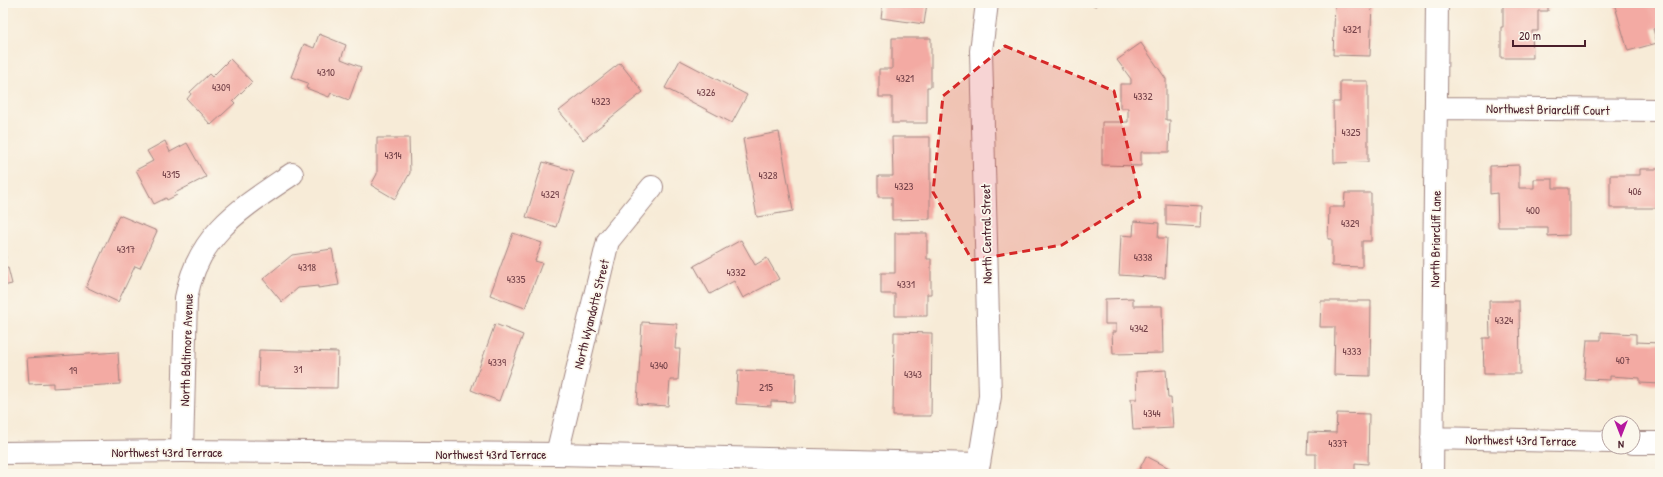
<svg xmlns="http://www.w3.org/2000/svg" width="1663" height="477" font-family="'Patrick Hand',sans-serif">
<rect width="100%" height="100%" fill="#fbf7ec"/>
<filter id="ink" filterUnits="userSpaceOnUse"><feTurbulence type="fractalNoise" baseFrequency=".025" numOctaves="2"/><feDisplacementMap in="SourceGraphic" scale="8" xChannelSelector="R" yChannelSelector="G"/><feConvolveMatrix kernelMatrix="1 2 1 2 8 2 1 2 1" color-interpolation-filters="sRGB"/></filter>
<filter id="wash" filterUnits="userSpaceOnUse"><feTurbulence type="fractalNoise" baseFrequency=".012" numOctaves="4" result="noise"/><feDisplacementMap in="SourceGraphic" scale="16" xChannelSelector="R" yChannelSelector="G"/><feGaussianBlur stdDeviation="0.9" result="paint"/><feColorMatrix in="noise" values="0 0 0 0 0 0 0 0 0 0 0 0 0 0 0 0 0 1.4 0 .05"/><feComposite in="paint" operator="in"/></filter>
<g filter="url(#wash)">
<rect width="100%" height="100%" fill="#f7ebd7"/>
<g id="blocks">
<path fill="#f3aaa3" d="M883,3H927L924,24L881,18Z
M1083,3H1096V6Z
M1335,3H1372L1370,56L1333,55Z
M1503,3H1548V11H1538V31H1532L1533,58H1501V27H1503Z
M1614,3H1660V27L1653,29L1657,43L1628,51Z
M319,34L346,45L341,59L361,67L349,100L331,93L329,97L306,88L308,83L291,77L304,44L314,48Z
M892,38H931V87H927V123H892V97H879V69H892Z
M1141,43L1166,79V120H1170L1169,152H1141V166L1102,165V122H1128V108H1120V84H1131V79L1117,60Z
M230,59L252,82L233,101L235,103L211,125L187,99L191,94L190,92L209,74L212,77Z
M680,60L747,95L732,123L665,88Z
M620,63L643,92L583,140L559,111Z
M1340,81H1368V162L1334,163L1333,102H1340Z
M779,132L793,211L757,217L743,139Z
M892,137H930V219L892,220V197H878V176H893Z
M377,138H409L410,173L395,199L371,185L377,174Z
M165,141L170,152L187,143L206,177L175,193L177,195L167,200L166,198L154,204L136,170L153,161L147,151Z
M543,162L574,171L556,227L526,217Z
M1519,165V188H1534V179H1553V188H1569V235L1548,236V227H1498L1497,193L1490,194V166Z
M1640,169H1660V208H1610V175H1640Z
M1345,193H1371V241H1362V267L1332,266V239H1328L1329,207H1344Z
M1166,204L1202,206L1201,227L1166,225Z
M119,215L157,231L140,268L135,266L118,302L86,287Z
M1134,221L1159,223L1158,238H1167L1165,278L1119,275L1121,235L1133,236Z
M513,233L542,243L535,261L542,263L525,308L490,295Z
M895,233H927V259H931V294H927V316H895V294H881V273H895Z
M741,240L755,265L767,258L779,279L743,298L734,281L710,294L694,266Z
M3,246L6,258L3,259Z
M332,249L339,285L318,288V286L298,288L282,302L263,279L292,255Z
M8,268L12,284L3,286V269Z
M1133,298V306H1162L1163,353L1113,354L1112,332H1116V324H1105V299Z
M1321,301H1371L1370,376L1334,375L1335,327H1320Z
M1489,301H1519L1520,374H1484L1483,338H1490Z
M642,322L677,324L675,349H680L678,380H670L668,406L637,404Z
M495,324L523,335L499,401L471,390Z
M894,332L932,333L931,416H893Z
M1601,332L1636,334V342L1660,343V384L1640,383V378L1610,376V380L1584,379L1587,340H1601Z
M259,350L338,352L337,388L258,387Z
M118,352L120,384L53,388V383L29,384L27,358Z
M738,370L796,373L795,402L771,401V406L736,404Z
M1166,370L1168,398H1171L1173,428L1133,430L1131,399H1137L1136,372Z
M1337,413L1369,414L1368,464L1355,463V474L1316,473V454H1307L1308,432L1336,433Z
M1146,456L1173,470L1171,474H1137Z"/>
</g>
</g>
<g filter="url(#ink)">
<use href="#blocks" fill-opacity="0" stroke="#a08581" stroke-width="1"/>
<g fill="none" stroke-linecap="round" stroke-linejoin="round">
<g stroke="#a08581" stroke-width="24">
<path id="minor" d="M1436,108L1660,110
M1432,438L1609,442
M1633,443H1660
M182,451L186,298C198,233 242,208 292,174
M3,453L182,451L557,454L979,464L990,396L981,51L987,3
M557,454L608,241L652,187
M1432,474L1437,3"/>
</g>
<use href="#minor" stroke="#fff" stroke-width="22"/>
</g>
</g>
<path fill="#d62828" fill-opacity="0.2" stroke="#d62828" stroke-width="3" stroke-dasharray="8 5" stroke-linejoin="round" d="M1005,46L1114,91L1140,197L1062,245L972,260L933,192L943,96Z"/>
<g text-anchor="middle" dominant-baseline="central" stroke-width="3.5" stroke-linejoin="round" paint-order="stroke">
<g font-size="11" fill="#744249">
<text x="1352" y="29">4321</text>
<text x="326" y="72">4310</text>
<text x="905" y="78">4321</text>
<text x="221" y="87">4309</text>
<text x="706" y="92">4326</text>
<text x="1143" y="96">4332</text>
<text x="601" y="101">4323</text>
<text x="1351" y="132">4325</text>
<text x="393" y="155">4314</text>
<text x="171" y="174">4315</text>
<text x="768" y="175">4328</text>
<text x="904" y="186">4323</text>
<text x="1635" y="191">406</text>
<text x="550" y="194">4329</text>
<text x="1533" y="210">400</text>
<text x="1350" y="223">4329</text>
<text x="126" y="249">4317</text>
<text x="1143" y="257">4338</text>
<text x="307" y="267">4318</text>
<text x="736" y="272">4332</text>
<text x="516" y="279">4335</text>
<text x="906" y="284">4331</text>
<text x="1504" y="320">4324</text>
<text x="1139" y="328">4342</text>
<text x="1352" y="351">4333</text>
<text x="1623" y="360">407</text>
<text x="497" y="362">4339</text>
<text x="659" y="365">4340</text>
<text x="298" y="369">31</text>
<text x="73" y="370">19</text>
<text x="913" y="374">4343</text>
<text x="766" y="387">215</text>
<text x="1152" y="413">4344</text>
<text x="1338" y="443">4337</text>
</g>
<g font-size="13" fill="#4a1f2b" stroke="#fbf7ec">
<text transform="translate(1548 109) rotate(1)">Northwest Briarcliff Court</text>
<text transform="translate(986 234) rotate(-91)">North Central Street</text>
<text transform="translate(1435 239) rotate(-89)">North Briarcliff Lane</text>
<text transform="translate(591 314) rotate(-76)">North Wyandotte Street</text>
<text transform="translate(186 350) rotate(-88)">North Baltimore Avenue</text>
<text transform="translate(1521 440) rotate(1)">Northwest 43rd Terrace</text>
<text x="167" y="452">Northwest 43rd Terrace</text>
<text x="491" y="454">Northwest 43rd Terrace</text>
</g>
</g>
<rect width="1663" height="477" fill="none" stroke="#fbf7ec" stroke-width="16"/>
<g transform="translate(1621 435) rotate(180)"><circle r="19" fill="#fbf7ec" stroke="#b4a19f"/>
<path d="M0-3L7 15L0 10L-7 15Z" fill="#b5179e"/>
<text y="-6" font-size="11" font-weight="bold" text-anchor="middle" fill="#4a1f2b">N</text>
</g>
<path d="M1513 40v6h72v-6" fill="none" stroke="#4a1f2b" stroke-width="2"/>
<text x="1519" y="40" font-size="12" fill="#4a1f2b" stroke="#fbf7ec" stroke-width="3" paint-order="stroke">20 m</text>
</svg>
